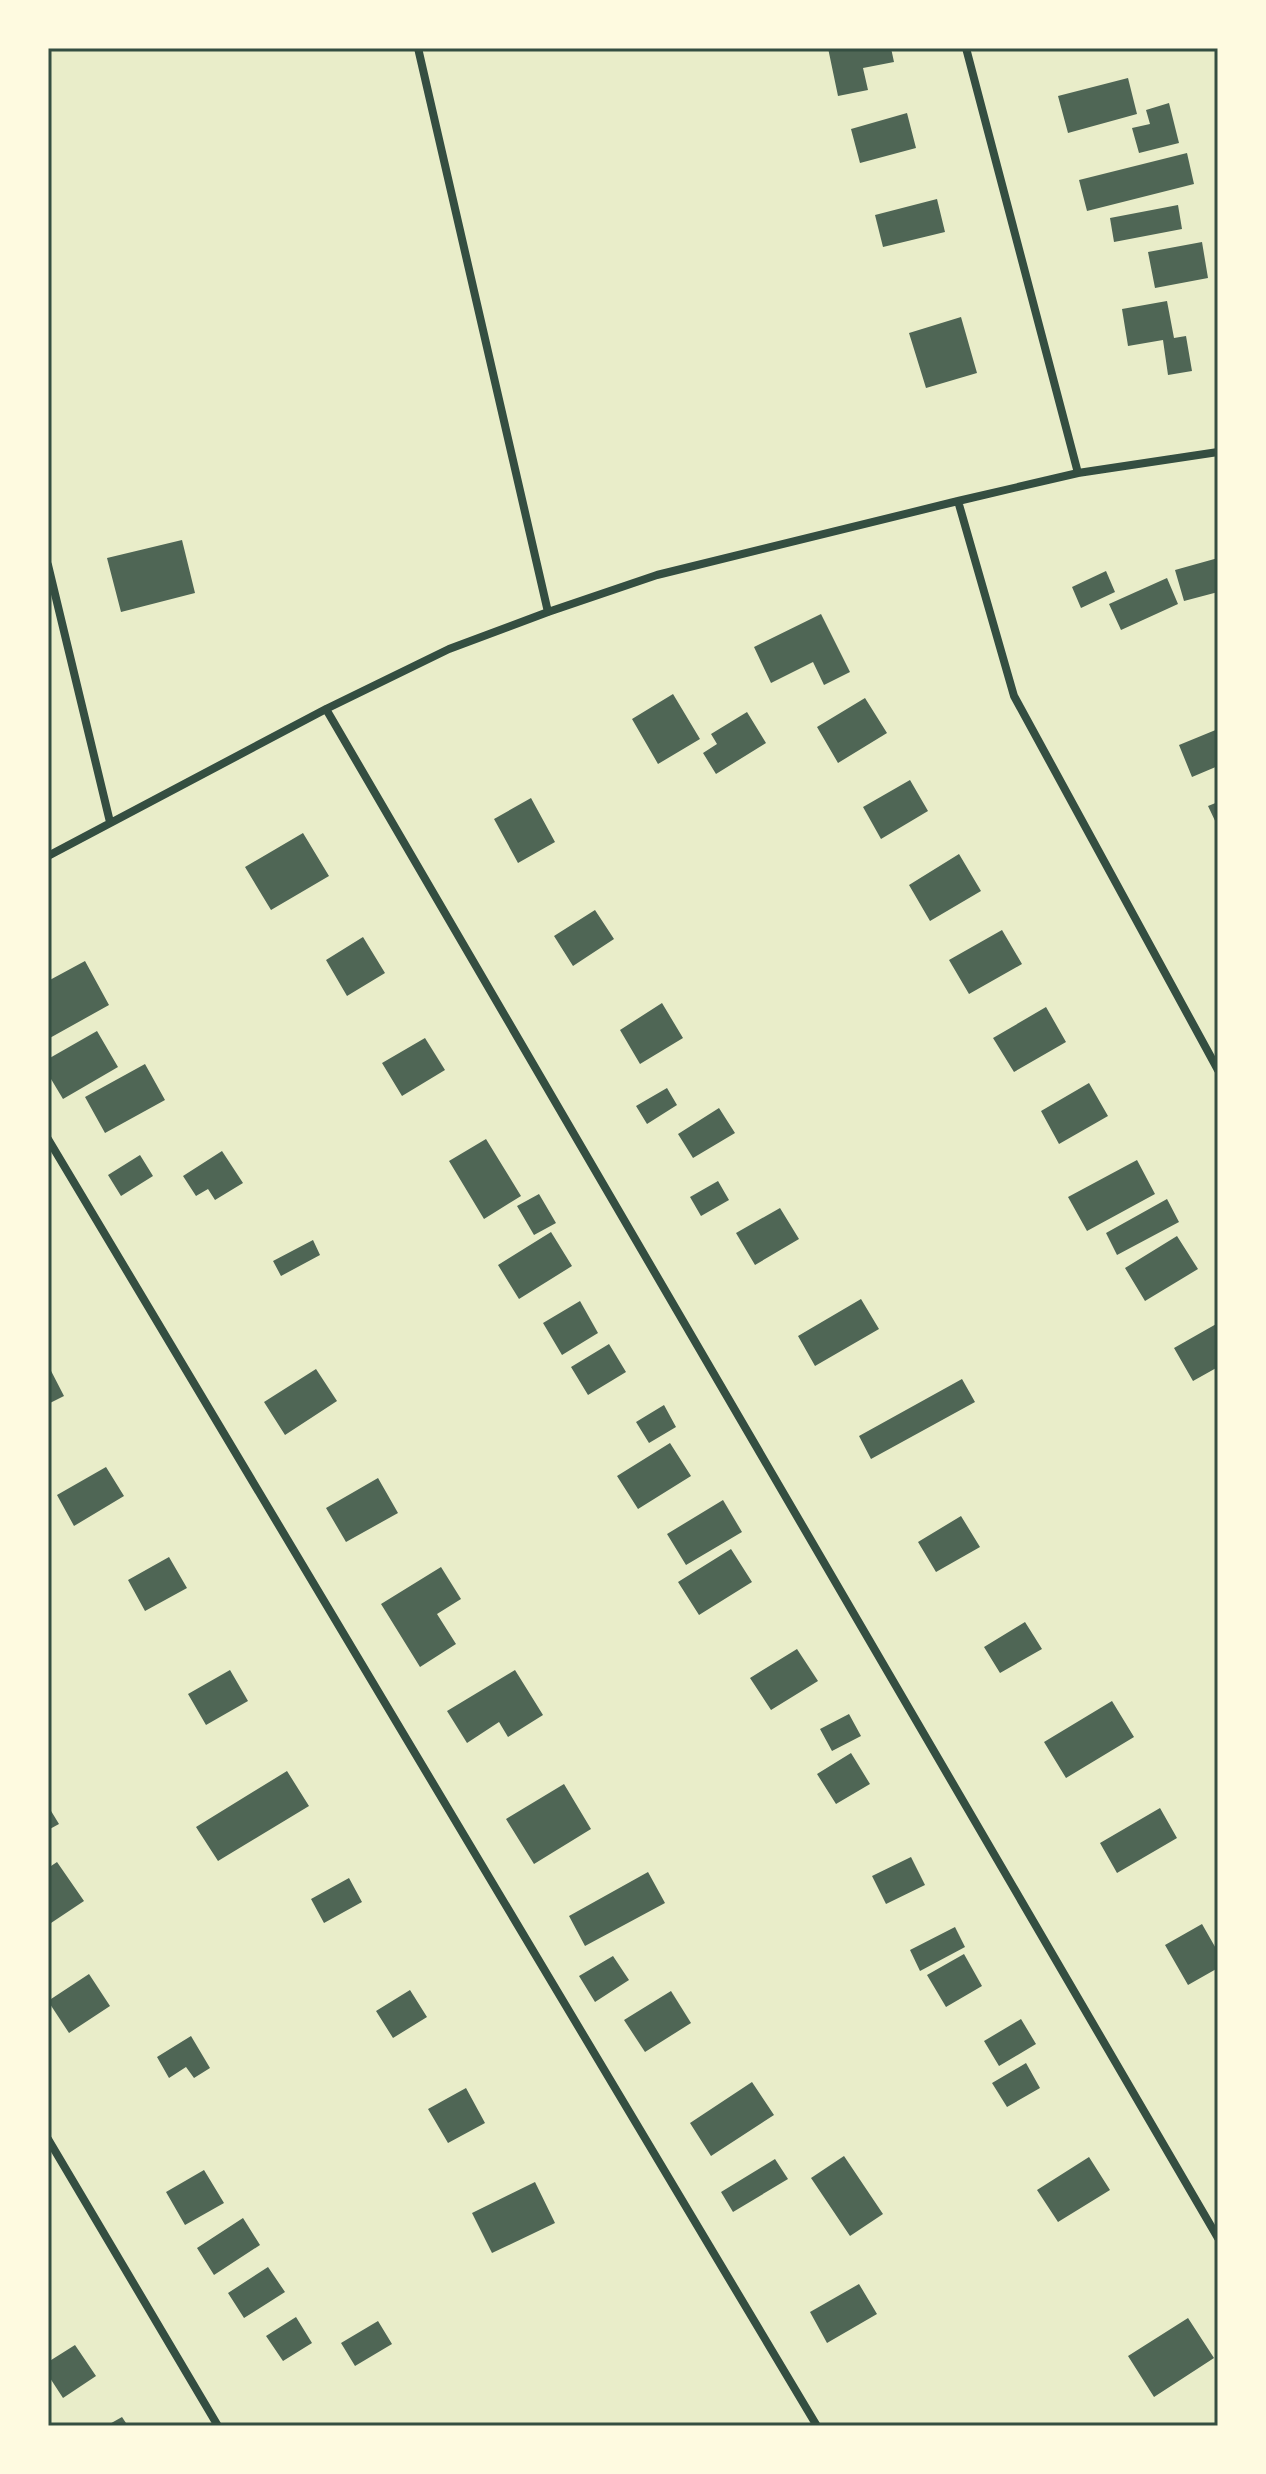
<svg xmlns="http://www.w3.org/2000/svg" width="1266" height="2474" font-family="Ubuntu,sans-serif">
<rect width="100%" height="100%" fill="#e9edc9"/>
<path fill="#4f6655" d="M828,48H891L894,62L863,68L868,90L838,96Z
M1128,78L1137,114L1068,133L1058,96Z
M1169,103L1179,143L1139,153L1132,128L1150,124L1146,110Z
M907,113L916,148L860,163L851,129Z
M1187,153L1194,184L1087,211L1079,180Z
M937,199L945,232L883,247L875,215Z
M1178,205L1182,229L1114,242L1110,218Z
M1202,242L1208,278L1155,288L1148,252Z
M1167,301L1174,338L1186,336L1192,371L1168,375L1163,340L1128,346L1122,309Z
M961,317L977,373L926,388L909,333Z
M182,540L195,593L121,612L107,558Z
M1218,558V592L1184,601L1175,570Z
M1106,571L1115,592L1081,608L1072,587Z
M1167,578L1178,604L1121,630L1109,604Z
M821,614L850,672L824,685L813,662L771,683L754,647Z
M673,694L700,739L658,764L632,719Z
M865,698L887,733L838,763L817,727Z
M747,712L766,743L716,774L703,753L717,744L711,734Z
M1218,729V766L1192,777L1179,745Z
M910,780L928,811L881,839L863,807Z
M531,798L555,842L518,863L494,819Z
M1218,802V827L1208,806Z
M303,833L329,876L271,910L245,867Z
M959,854L981,891L930,921L909,885Z
M595,910L614,939L573,966L554,936Z
M1002,930L1022,964L969,994L949,960Z
M363,937L385,973L347,996L326,960Z
M85,961L109,1005L48,1039V981Z
M662,1003L683,1038L640,1064L620,1030Z
M1046,1007L1066,1042L1014,1072L993,1038Z
M97,1031L118,1067L63,1099L48,1074V1059Z
M425,1038L445,1070L402,1096L382,1063Z
M145,1064L165,1100L105,1133L85,1097Z
M1089,1083L1108,1116L1059,1144L1041,1111Z
M667,1088L677,1105L647,1124L636,1106Z
M719,1108L735,1133L693,1158L678,1134Z
M486,1139L521,1196L484,1219L449,1161Z
M222,1151L243,1183L215,1200L208,1189L196,1196L183,1176Z
M140,1155L153,1176L121,1196L108,1175Z
M1137,1160L1155,1194L1087,1231L1068,1197Z
M718,1181L729,1200L701,1216L690,1197Z
M539,1194L556,1223L534,1235L517,1206Z
M1167,1199L1179,1222L1117,1255L1106,1233Z
M780,1208L799,1239L755,1265L736,1233Z
M551,1232L572,1266L519,1299L498,1265Z
M1177,1236L1198,1269L1145,1301L1125,1268Z
M313,1240L320,1255L281,1276L273,1261Z
M861,1299L879,1329L815,1366L798,1336Z
M580,1301L598,1333L562,1355L543,1323Z
M1218,1323V1367L1193,1381L1174,1348Z
M609,1344L626,1372L588,1395L571,1367Z
M48,1365L64,1396L48,1404Z
M316,1369L337,1401L285,1435L264,1402Z
M962,1379L975,1402L871,1459L859,1436Z
M664,1405L676,1427L649,1443L636,1422Z
M670,1443L691,1476L638,1509L617,1476Z
M106,1467L124,1496L74,1526L57,1495Z
M378,1478L398,1513L346,1542L326,1508Z
M723,1500L742,1532L686,1565L667,1534Z
M961,1516L980,1547L936,1572L918,1542Z
M731,1549L752,1582L699,1615L678,1582Z
M169,1557L187,1588L145,1611L128,1580Z
M441,1567L461,1599L437,1614L456,1644L420,1667L381,1604Z
M1025,1622L1042,1649L1000,1673L984,1647Z
M797,1649L818,1681L771,1710L750,1678Z
M230,1670L248,1701L206,1725L188,1694Z
M515,1670L543,1715L508,1737L499,1722L467,1743L447,1711Z
M1112,1701L1134,1737L1066,1778L1044,1742Z
M849,1714L861,1736L832,1751L820,1729Z
M851,1753L870,1784L836,1804L817,1774Z
M287,1771L309,1806L218,1861L196,1827Z
M564,1784L591,1829L534,1864L506,1819Z
M48,1806L59,1824L48,1830Z
M1160,1808L1177,1838L1117,1873L1100,1843Z
M911,1857L925,1885L886,1904L872,1876Z
M57,1862L84,1901L48,1925V1868Z
M648,1872L665,1903L585,1946L569,1916Z
M349,1878L362,1902L324,1923L311,1899Z
M1202,1924L1218,1952V1968L1188,1985L1165,1945Z
M955,1927L965,1947L920,1971L910,1950Z
M964,1954L982,1986L946,2007L927,1975Z
M613,1956L629,1980L595,2002L579,1976Z
M89,1974L110,2006L69,2033L48,2001Z
M410,1990L427,2017L393,2038L376,2011Z
M671,1991L691,2023L645,2052L624,2020Z
M1021,2019L1036,2044L999,2066L984,2041Z
M191,2036L210,2068L194,2078L186,2067L169,2078L157,2057Z
M1026,2063L1040,2088L1007,2107L992,2083Z
M752,2082L774,2115L711,2156L690,2123Z
M466,2088L485,2123L448,2143L428,2109Z
M844,2156L883,2214L850,2236L811,2178Z
M1089,2157L1110,2190L1058,2222L1037,2190Z
M775,2159L788,2179L733,2212L721,2192Z
M204,2170L224,2203L185,2225L166,2192Z
M535,2182L555,2223L492,2253L472,2213Z
M243,2218L260,2245L214,2275L197,2248Z
M268,2267L285,2292L244,2318L228,2293Z
M859,2284L877,2314L827,2343L810,2312Z
M296,2317L312,2343L283,2361L266,2336Z
M1188,2318L1214,2358L1154,2397L1128,2356Z
M378,2321L392,2344L355,2366L341,2343Z
M75,2345L96,2376L63,2398L48,2375V2362Z
M122,2417L128,2426H106Z"/>
<g fill="none" stroke-linecap="round" stroke-linejoin="round">
<path stroke="#344e41" stroke-width="8" d="M418,48L548,612
M966,48L1078,473
M958,501L1014,696L1218,1070
M48,565L110,822
M326,709L1218,2238
M48,856L326,709L449,649L548,612L657,575L958,501L1078,473L1218,452
M48,1139L817,2426
M48,2139L218,2426"/>
</g>
<rect width="1266" height="2474" fill="none" stroke="#fefae0" stroke-width="100"/>
<rect x="50" y="50" width="1166" height="2374" fill="none" stroke="#344e41" stroke-width="3"/>
</svg>
